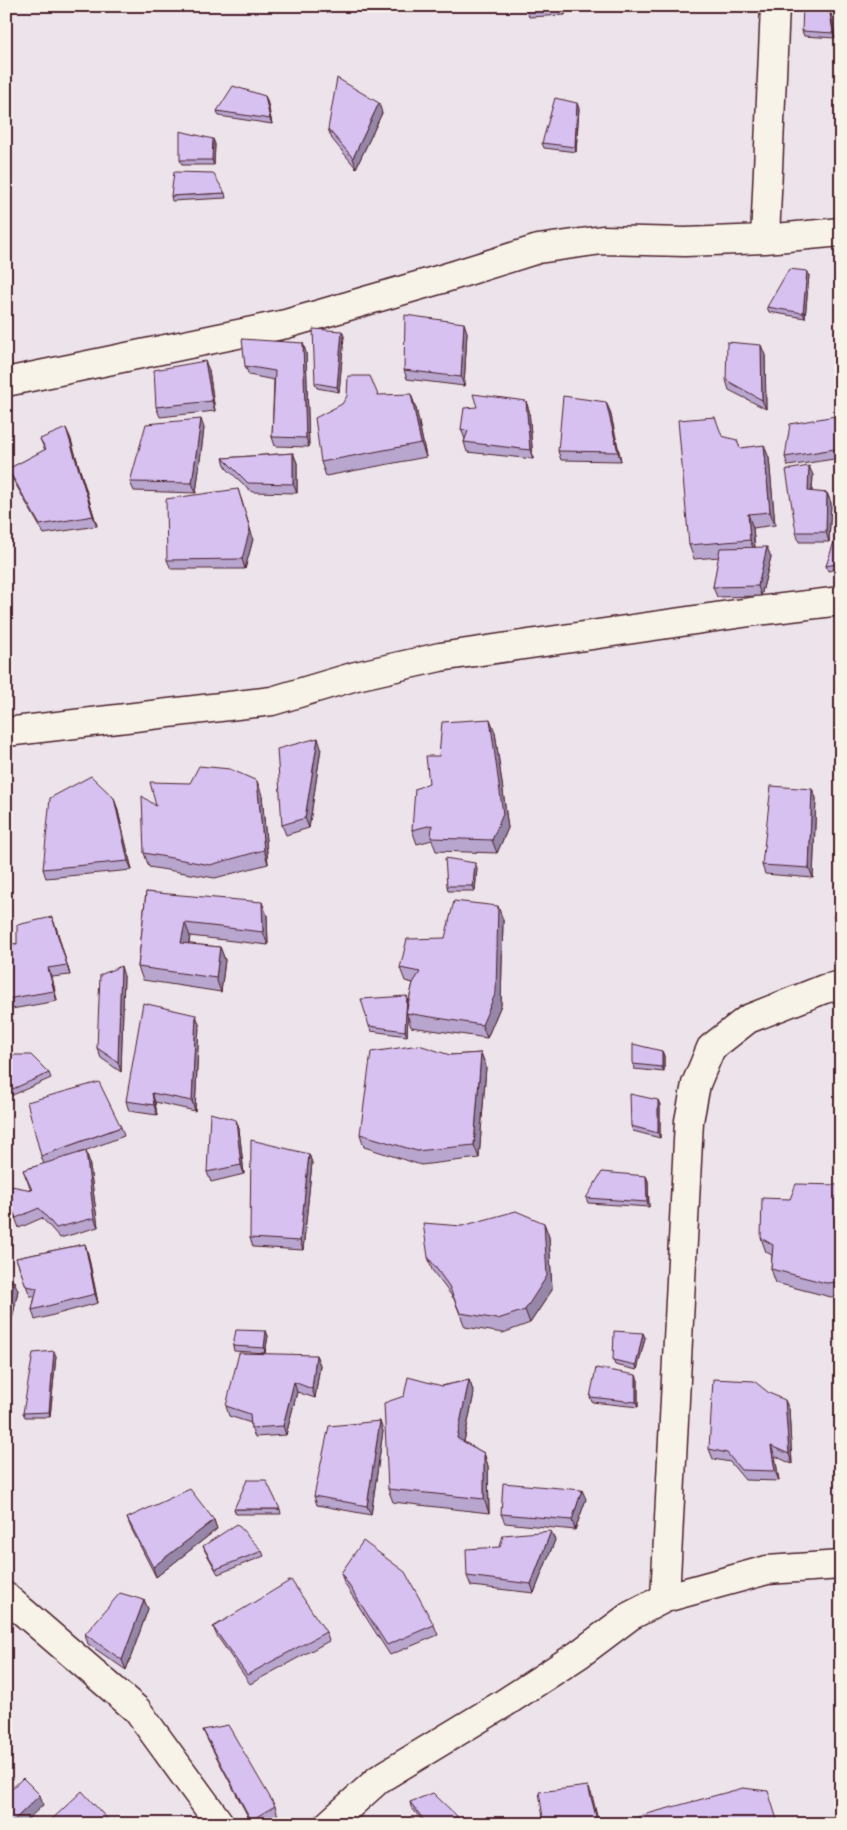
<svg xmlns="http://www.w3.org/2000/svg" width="847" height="1830" font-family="'Architects Daughter',sans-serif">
<rect width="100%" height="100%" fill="#ede4eb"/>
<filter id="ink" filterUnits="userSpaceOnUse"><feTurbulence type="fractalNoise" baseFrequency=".02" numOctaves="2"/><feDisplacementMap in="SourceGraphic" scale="10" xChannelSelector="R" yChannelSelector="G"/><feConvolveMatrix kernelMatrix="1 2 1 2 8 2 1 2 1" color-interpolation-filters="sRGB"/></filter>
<g filter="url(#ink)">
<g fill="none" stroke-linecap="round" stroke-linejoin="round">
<g stroke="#4a1f2b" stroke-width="31">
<path id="minor" d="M765,239L775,6
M6,382L286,324L445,278L538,249L602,240L685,242L765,239L841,232
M6,732L272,701L356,676L440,657L757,611L841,601
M6,1597L137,1710L220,1824
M665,1598L689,1121L696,1084L711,1048L748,1019L824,989L841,985
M329,1824L379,1779L503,1704L578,1655L630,1616L665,1598L767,1570L841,1565"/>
</g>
<use href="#minor" stroke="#f7f3e8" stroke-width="28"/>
</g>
<path fill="#b8a6cf" stroke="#4a1f2b" d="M525,6H565V15L529,17Z
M830,6L835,38L804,36L802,31Z
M267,100L272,124L219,116L217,111Z
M579,108L576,152L544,148L542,143Z
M382,113L356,168L332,139L328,129Z
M215,144L214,165H182L180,160Z
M225,193L226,198L172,201L171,196Z
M807,271L809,275L805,318L769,312L767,307Z
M467,332L464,386L407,379L404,370Z
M344,336L339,392L317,388L315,383Z
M303,343L306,353L309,447L275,446L272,437L274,380L249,375L245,366Z
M765,355L766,409L729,390L726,380Z
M209,370L215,411L160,417L156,407Z
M378,395L416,408L426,457L326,476L321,462Z
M529,410L533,459L467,452L464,442L465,439L461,429Z
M610,411L621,461L561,460L558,451Z
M841,415V458L788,466L785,457Z
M204,428L196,493L134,491L130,482Z
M722,436L740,448L769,458L775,525L753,528L755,547L771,557L761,596L717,597L713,587L719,557L694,559L689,545Z
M70,437L97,526L44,534L12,478L8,469L45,450L40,439Z
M293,453L297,463V493L252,492L226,468L223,458Z
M813,475L812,492L827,493L831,503L829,542H799L796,532Z
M241,498L253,539L245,569H171L167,560Z
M841,532V568L828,571L826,566Z
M495,732L508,828L497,853L436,851L432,840L417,844L412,830L429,783L439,756Z
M321,748L309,828L286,835L282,825Z
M190,783L262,795L268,864L215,878L149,867L144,853L156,806Z
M812,789L816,798L813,878L765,874L762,865Z
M117,807L132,870L46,878L43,869Z
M475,863L477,868L475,891H448L447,886Z
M146,892L267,915L268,945L190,936L189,944L220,947L225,960L221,992L143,980L138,967Z
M841,906V927H837L833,917Z
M503,920L501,1005L487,1038L411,1027L408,1017L407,1036L371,1031L369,1026L407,996L408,1001V1004L413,983L405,981L400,968L445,938Z
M56,927L70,975L52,977L57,1001L6,1010V943L17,944Z
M124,976L121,1072L101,1058L97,1048Z
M199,1024L195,1111L155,1102L157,1115L129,1111L126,1101Z
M662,1051L664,1056V1072L634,1069L633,1064Z
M481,1053L486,1067L479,1158L421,1165L364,1147L360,1134L450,1055Z
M6,1073H49L51,1078L6,1098Z
M658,1100L660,1105V1138L633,1131L631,1126Z
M236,1120L239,1129L244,1174L211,1182L207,1172Z
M121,1127L124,1136L79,1153L89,1160L98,1227L60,1238L42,1218L19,1228L6,1193L31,1190L23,1170L44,1164L41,1156Z
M309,1154L312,1163L303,1250L253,1247L250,1238Z
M646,1176L648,1181L649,1207L588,1203L586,1198Z
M841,1185V1296L831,1297L776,1283L771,1269L772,1255L766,1252L761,1238L790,1199Z
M544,1223L549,1237L552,1290L530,1323L503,1333L465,1327L454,1299L432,1270L428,1257L462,1226Z
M85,1244L88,1254L98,1303L35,1320L32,1310L35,1296H30L16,1258Z
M6,1282L18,1290L11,1325L6,1326Z
M266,1331L268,1336L265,1353L234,1351L233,1346Z
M643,1333L645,1338L637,1370L615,1365L613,1360Z
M316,1355L320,1365L315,1398L297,1392L286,1435L255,1437L251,1428V1423L229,1416L226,1406Z
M56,1356L50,1417H25L23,1413Z
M469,1380L474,1393L464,1442L484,1453L488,1466L489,1513L393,1502L388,1489L442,1386Z
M638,1380V1407L592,1402L590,1397Z
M789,1409L792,1464L775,1456L779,1481L745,1480L730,1462L713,1459L709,1449Z
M383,1431L371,1515L317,1505L314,1496Z
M586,1499L575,1530L505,1523L501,1514Z
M234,1509H280L281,1514H236Z
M127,1518L214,1520L217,1529L156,1577L131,1528Z
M555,1540L534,1593L471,1586L467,1576L500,1547Z
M203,1546L262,1551L264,1556L218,1574L205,1551Z
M341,1573L434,1625L438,1635L390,1655L344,1583Z
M144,1600L148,1609L126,1670L88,1644L85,1634Z
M213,1627L326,1632L329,1641L250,1684L217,1636Z
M203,1730L275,1806L278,1816L265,1824H252L207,1739Z
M410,1802L459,1821L456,1824H425L411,1807Z"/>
<path fill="#9687a9" stroke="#4a1f2b" d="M562,6H565V15Z
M829,6H830L835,38L833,33Z
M265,96L267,100L272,124L270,119Z
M379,103L382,113L356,168L353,158Z
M577,103L579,108L576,152L575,147Z
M213,139L215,144L214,165L212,160Z
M807,271L809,275L805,318L803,313Z
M464,323L467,332L464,386L461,377Z
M342,331L344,336L339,392L337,387Z
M303,343L306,353L309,447L306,438Z
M761,345L765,355L766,409L762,400Z
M205,361L209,370L215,411L212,401Z
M411,394L416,408L426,457L421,443Z
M526,401L529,410L533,459L530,450Z
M606,402L610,411L621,461L618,452Z
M201,419L204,428L196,493L192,483Z
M66,428L70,437L97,526L93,516Z
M764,445L769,458L775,525L770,512Z
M293,453L297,463V493L293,484Z
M809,466L813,475L811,501L808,491Z
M238,489L253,539L245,569L242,559Z
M827,493L831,503L829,542L826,532Z
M748,514L753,528L755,553L750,540Z
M767,547L771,557L761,596L758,586Z
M490,719L495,732L508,828L497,853L492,840Z
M318,738L321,748L309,828L305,818Z
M257,781L262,795L268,864L264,850Z
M812,789L816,798L813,878L809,868Z
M114,798L117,807L132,870L128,861Z
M475,863L477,868L475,891L473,886Z
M262,902L267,915L268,945L263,932Z
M498,906L503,920L501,1005L487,1038L482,1025Z
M52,917L56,927L70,975L67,965Z
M185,923L190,936L186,957L181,943Z
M220,947L225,960L221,992L216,978Z
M121,966L124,976L121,1072L118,1062Z
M48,968L52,977L57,1001L54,991Z
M407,996L408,1001V1014L406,1013L408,1017L407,1036L405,1031Z
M196,1015L199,1024L195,1111L192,1101Z
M662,1051L664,1056V1072L662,1067Z
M481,1053L486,1067L479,1158L474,1145Z
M152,1093L155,1102L157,1115L154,1105Z
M658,1100L660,1105V1138L658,1133Z
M236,1120L239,1129L244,1174L241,1165Z
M86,1151L89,1160L98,1227L94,1218Z
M309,1154L312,1163L303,1250L300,1241Z
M646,1176L648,1181L649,1207L647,1202Z
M544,1223L549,1237L552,1290L530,1323L525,1310Z
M8,1235L10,1240L6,1260V1244Z
M85,1244L88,1254L98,1303L95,1294Z
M14,1281L18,1290L11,1325L7,1316Z
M266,1331L268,1336L265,1353L264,1348Z
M643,1333L645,1338L637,1370L636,1365Z
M54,1351L56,1356L50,1417L49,1412Z
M316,1355L320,1365L315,1398L312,1389Z
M636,1375L638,1380V1407L636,1402Z
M469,1380L474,1393L462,1451L457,1438Z
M294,1382L297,1392L286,1435L283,1426Z
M785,1400L789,1409L792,1464L789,1454Z
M380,1421L383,1431L371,1515L367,1506Z
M771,1446L775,1456L779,1481L775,1471Z
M484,1453L488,1466L489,1513L484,1499Z
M582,1490L586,1499L575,1530L572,1520Z
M214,1520L217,1529L156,1577L153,1567Z
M551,1531L555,1540L534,1593L531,1584Z
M144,1600L148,1609L126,1670L122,1660Z
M588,1786L592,1795L599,1824H598Z
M40,1795L43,1805L23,1824H10Z
M457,1816L459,1821L456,1824H448Z"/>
<path fill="#d6c1f1" stroke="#4a1f2b" d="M525,6H548L525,7Z
M803,6H829L833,33L802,31Z
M337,78L379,103L353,158L328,129Z
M233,86L265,96L270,119L217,111Z
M555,98L577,103L575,147L542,143Z
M180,131L213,139L212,160H180Z
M174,172L213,173L225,193L171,196Z
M789,269L807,271L803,313L767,307Z
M405,315L464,323L461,377L404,370Z
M313,329L342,331L337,387L315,383Z
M242,339L303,343L306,438L272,437L275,371L245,366Z
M727,342L761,345L762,400L726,380Z
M205,361L212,401L156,407L154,370Z
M348,376H370L378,395L411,394L421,443L321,462L315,418L342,404L347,396Z
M473,394L526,401L530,450L464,442L468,431L461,429L464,408L477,407Z
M563,396L606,402L618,452L558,451Z
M841,415V448L785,457L790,424Z
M715,417L722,436L737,440L740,448L764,445L770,512L748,514L750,540L689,545L678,420Z
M201,419L192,483L130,482L146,424Z
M66,428L93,516L40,525L8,469L46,449L40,439Z
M293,453V484L248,483L223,458Z
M809,466L808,491L827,493L826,532H796L786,470Z
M238,489L250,529L242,559L167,560L166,499Z
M841,532V563L826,566L837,533Z
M767,547L758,586L713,587L720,548Z
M490,719L503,814L492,840L431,838L432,825L412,830L415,789L429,783L426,756H439L442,722Z
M318,738L305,818L282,825L277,749Z
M199,766L230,769L257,781L264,850L210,865L144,853L142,796L156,806L150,782L190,783Z
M91,776L114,798L128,861L43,869L50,798Z
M771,786L812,789L809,868L762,865Z
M445,858L475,863L473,886H447Z
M146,892L262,902L263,932L185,923L181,943L220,947L216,978L138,967Z
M454,901L498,906L496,992L482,1025L406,1013L413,983L420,972L400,968L407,939L445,938Z
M841,906V919L833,917Z
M52,917L67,965L48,968L54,991L6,999V943L17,944V925Z
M121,966L118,1062L97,1048L100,975Z
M407,996L405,1031L369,1026L361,999Z
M143,1003L196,1015L192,1101L152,1093L154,1105L126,1101Z
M633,1044L662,1051V1067L633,1064Z
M419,1045L450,1055L481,1053L474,1145L417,1151L360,1134L371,1052Z
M7,1055H31L49,1073L6,1092Z
M99,1082L121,1127L41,1156L27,1102Z
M630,1094L658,1100V1133L631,1126Z
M210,1113L236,1120L241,1165L207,1172Z
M251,1140L309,1154L300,1241L250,1238Z
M86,1151L94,1218L56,1228L39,1208L16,1218L6,1193V1185L32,1190L23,1170Z
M602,1172L646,1176L647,1202L586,1198Z
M796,1184L841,1185V1282L826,1283L771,1269L773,1245L761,1238L762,1198L790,1199Z
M516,1211L544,1223L547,1276L525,1310L498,1319L460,1313L449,1286L428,1257L423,1223L462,1226Z
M85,1244L95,1294L32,1310L37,1288L26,1286L16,1258Z
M14,1281L7,1316H6V1282Z
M236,1330L266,1331L264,1348L233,1346Z
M614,1331L643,1333L636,1365L613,1360Z
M54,1351L49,1412L23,1413L33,1353Z
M239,1353L316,1355L312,1389L294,1382L283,1426L251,1428L250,1414L226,1406Z
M596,1368L636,1375V1402L590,1397Z
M408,1377L442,1386L469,1380L457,1438L484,1453V1499L388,1489L384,1403L404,1396Z
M713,1379L754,1381L769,1393L785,1400L789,1454L771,1446L775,1471L741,1470L727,1453L709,1449Z
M380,1421L367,1506L314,1496L329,1426Z
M247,1480H266L280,1509H234Z
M503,1483L582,1490L572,1520L501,1514Z
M190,1489L214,1520L153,1567L127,1518Z
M237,1524L262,1551L216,1569L203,1546Z
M551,1531L531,1584L467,1576L466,1549L500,1547L503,1535Z
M363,1541L405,1572L434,1625L387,1645L341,1573Z
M291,1580L326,1632L247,1675L213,1627Z
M120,1593L144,1600L122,1660L85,1634Z
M228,1725L275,1806L251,1820L203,1730Z
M23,1778L40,1795L10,1824H6V1794Z
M588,1786L598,1824H544L539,1792Z
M743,1788L768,1791L778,1823L775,1824H626L625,1822L643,1815Z
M82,1791L111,1823L47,1824Z
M433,1793L457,1816L448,1824H427L410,1802Z"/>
</g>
<rect width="847" height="1830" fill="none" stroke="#f7f3e8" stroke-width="25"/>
<rect x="12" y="12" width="822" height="1805" fill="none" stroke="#4a1f2b" stroke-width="2" filter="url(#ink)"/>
</svg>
